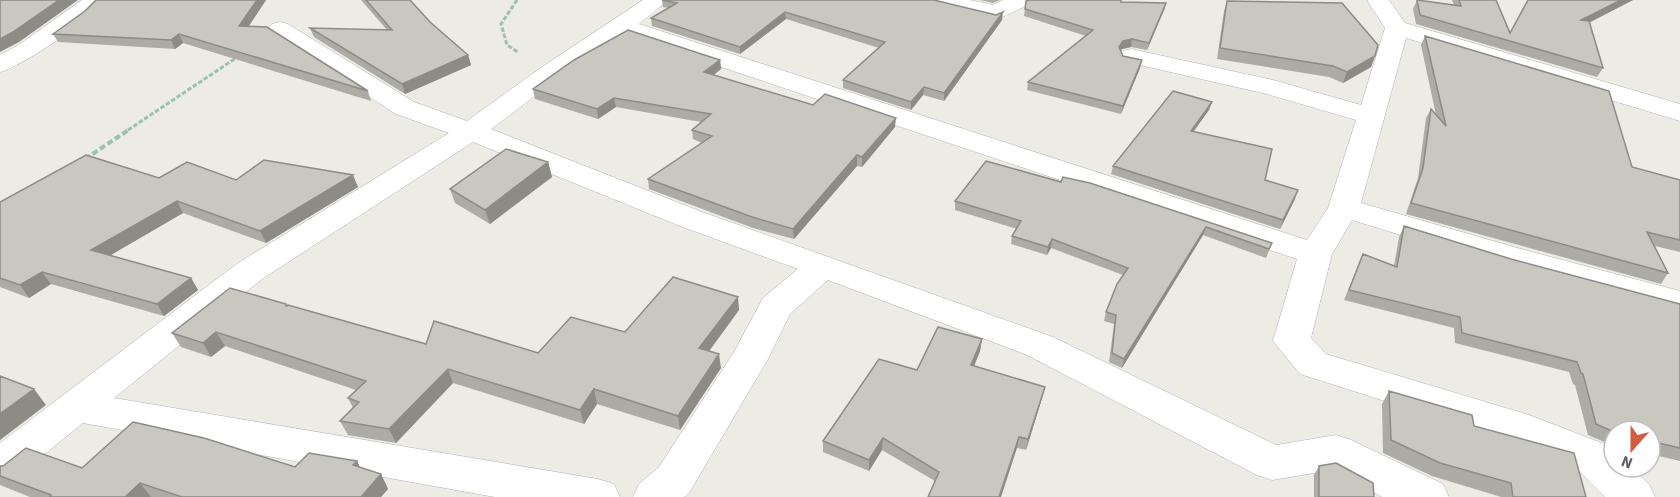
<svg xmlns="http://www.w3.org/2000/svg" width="1680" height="497" font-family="'Source Sans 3',sans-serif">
<rect width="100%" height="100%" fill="#ecebe4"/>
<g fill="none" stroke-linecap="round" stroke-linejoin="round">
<g stroke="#b1b3b7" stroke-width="1">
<path id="minor" d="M82,0H107C95,17 21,67 0,72V55L20,44Z
M643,0H668L639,24L1307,240L1328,208L1356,120L1267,94L1122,61L1119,56L1122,51L1131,49L1273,80L1361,105L1385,28L1367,0H1389L1405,23L1680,104V121L1406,38L1361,203L1528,251L1680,291V315L1505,267L1352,220L1332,254L1311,338L1326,354L1529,415L1607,445L1614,452V467H1630L1649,484L1655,497H1605L1577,469L1501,438L1300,374L1273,341L1297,259L625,35L560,77L491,129L702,212L1053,337L1276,445L1336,435L1351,440L1443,484L1449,497H1382L1332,470L1272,480L1257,475L1027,355L828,280L790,314L768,359L689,493L684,497H633L639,484L659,467L734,352L763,298L798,269L680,226L473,142L262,279L114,398L598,479L614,484L620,497H495L83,423L15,478L0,483V443L238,263L449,133L396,114L272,34L268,29L272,24L280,22L288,24L414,102L467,121L542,67Z
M931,0H970L993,5L1003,0H1031L1028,5L996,20L934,5Z"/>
</g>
<path stroke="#9dc1ab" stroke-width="3" stroke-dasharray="4.5 2" stroke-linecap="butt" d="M517,0L501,24L507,45L519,53
M128,130L239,56"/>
<path stroke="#9dc1ab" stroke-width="4" stroke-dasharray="6 3" stroke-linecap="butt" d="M85,159L130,129"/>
<use href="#minor" fill="#fff" fill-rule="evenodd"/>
</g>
<path fill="#acaba5" d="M96,0H266L248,27L368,91L371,101L183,43L175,49L58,42L53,34L85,11Z
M361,0H410L430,22L468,55L471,65L405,94L314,37L310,28L387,30Z
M662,0L1002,20L944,101L923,95L911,110L843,88V80L879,48L786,19L740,54L652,26L651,18L668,8L663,7Z
M980,0H1000L993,3Z
M1417,0L1454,5L1452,0H1496L1510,33L1528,0H1633L1589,23L1603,68L1597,77L1416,24L1413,9Z
M1026,1L1166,3L1164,10L1147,50L1131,47L1122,49L1120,50L1123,56L1140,68L1121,114L1027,90L1028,82L1086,36L1024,16Z
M1227,1L1375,56L1371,67L1343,83L1329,77L1217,59L1224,11Z
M1425,36L1632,167L1680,180V252L1655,246L1668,273L1661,284L1406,214L1418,178L1426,118L1431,109L1436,115L1421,45Z
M720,60L721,69L713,75L813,105L895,127L862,167L857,166L794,239L753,228L649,189L648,179L702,143L693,139L692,130L701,122L616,107L598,119L535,99L533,89Z
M1209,110L1194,131L1265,180L1295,199L1280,229L1111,174L1113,166Z
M986,161L1272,243L1266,258L1203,235L1122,368L1109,362L1114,324L1104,321L1106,312L1123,275L1051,248L1047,255L1011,244L1012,236L1017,229L955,210V201Z
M548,162L552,177L490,224L455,203L450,189Z
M159,178L236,180L358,187L266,243L183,213L110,255L191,278L198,290L164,316L51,284L29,298L0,287V202Z
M1404,226L1511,259L1680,304V461L1650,454V431H1614V446L1588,435L1575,385L1573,384L1569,372L1455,343L1454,328L1344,300L1363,254L1394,266L1399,237Z
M287,305L426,344L538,353L625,332L739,310L709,351L721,368L680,430L597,404L584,424L453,383L396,443L348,435L340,421L353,408L348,398L356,390L225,346L211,357L181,347L172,333Z
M982,339L980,351L974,366L1042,398L1026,450L1017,448L935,481L882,450L869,471L823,452V441L917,370Z
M1389,391L1474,426L1586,497H1501L1432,476L1383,453L1382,404Z
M357,461L360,468L381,474L388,489L381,497H30L0,485V466L82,468L295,467Z
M1319,466L1374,497H1314V475Z"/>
<path fill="#8c8b86" d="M59,0H78L19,42L0,52V39Z
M257,0H266L243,35L239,26Z
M1621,0H1633L1576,29L1581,20Z
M1166,3L1164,10L1147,50L1149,43Z
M785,12L786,19L740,54V47Z
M1003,12L1002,20L944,101V93Z
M179,34L183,43L175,49L171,40Z
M1132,39L1131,47L1122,49L1117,55L1119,47L1123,41Z
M468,55L471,65L405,94L402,84Z
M1375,56L1371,67L1343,83L1347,72Z
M720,60L721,69L705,82L704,72Z
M1142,60L1140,68L1121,114L1123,106Z
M924,87L923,95L911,110V102Z
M614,98L616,107L598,119L597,109Z
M1212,102L1209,110L1188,139L1191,131Z
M896,118L895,127L862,167V157Z
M857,155V166L794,239L793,229Z
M548,162L552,177L490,224L485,210Z
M353,175L358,187L266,243L260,231Z
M1298,190L1295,199L1280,229L1283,220Z
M177,201L183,213L99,262L91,250Z
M1206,227L1203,235L1122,368L1124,359Z
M1052,239L1051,248L1047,255L1048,247Z
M42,272L51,284L29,298L20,285Z
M191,278L198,290L164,316L157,304Z
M738,297L739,310L701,362L699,348Z
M216,332L225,346L211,357L203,343Z
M982,339L980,351L970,376L971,365Z
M719,354L721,368L680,430L678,416Z
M448,369L453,383L396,443L389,429Z
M1045,387L1042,398L1026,450L1028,439Z
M34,389L46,405L0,440V414Z
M594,389L597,404L584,424L580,410Z
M1019,437L1017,448L1001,497H999Z
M883,438L882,450L869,471V460Z
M357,461L364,476L353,465Z
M381,474L388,489L381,497H361Z
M140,483L151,497H125Z"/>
<path fill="#c8c7c0" stroke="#8c8b86" stroke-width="1.5" d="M0,0H59L13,32L0,39Z
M96,0H257L239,26L267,27L368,91L179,34L171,40L53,34L85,11Z
M366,0H410L430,22L468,55L402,84L310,28L392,30Z
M662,0H934L996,15L1003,12L944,93L924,87L911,102L843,80L885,42L785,12L740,47L651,18L677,3Z
M1029,0H1121V2L1166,3L1149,43L1132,39L1123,41L1119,47L1123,56L1142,60L1123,106L1028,82L1093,30L1025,9L1026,1Z
M1417,0L1461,6L1459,0H1496L1510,33L1528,0H1621L1581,20L1589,21L1603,68L1420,15Z
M1227,1L1342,3L1378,45L1375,56L1347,72L1333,66L1220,48Z
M628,30L720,60L704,72L813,105L825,94L896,118L862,157L857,155L793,229L752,217L648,179L712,136L692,130L711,114L614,98L597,109L533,89L574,60Z
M1425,36L1609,91L1632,167L1680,180V240L1647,232L1668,273L1411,203L1423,168L1431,109L1446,126Z
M1173,91L1212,102L1191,131L1272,149L1265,180L1298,190L1283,220L1113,166Z
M506,149L548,162L485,210L450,189Z
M86,155L159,178L187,162L236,180L264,160L353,175L260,231L177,201L91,250L191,278L157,304L42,272L20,285L0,278V202Z
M986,161L1061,182L1063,177L1090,183L1272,243L1269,249L1206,227L1124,359L1112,353L1116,315L1106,312L1117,284L1128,268L1052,239L1048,247L1012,236L1021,221L955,201Z
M1404,226L1511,259L1680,304V448L1650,441V431H1614V432L1596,424L1583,374L1581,373L1577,362L1462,333L1460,317L1349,290L1363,254L1397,267Z
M673,277L738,297L699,348L719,354L678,416L594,389L580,410L448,369L389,429L340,421L359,402L348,398L366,381L216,332L203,343L172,333L230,288L286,304V306L288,305L426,344L434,321L538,353L571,317L625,332Z
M938,327L982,339L971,365L1045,387L1028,439L1019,437L999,497H928L939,472L883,438L869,460L823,441L879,359L917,370Z
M0,376L34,389L0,414Z
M1389,391L1472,415L1474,426L1574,453L1586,497H1513L1511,483L1440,463L1391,440Z
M133,422L204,438L295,467L309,453L357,461L353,465L381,474L361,497H182L140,483L125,497H50L51,495L0,476V466H3L26,448L82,468Z
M1336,463L1373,483L1374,497H1319V466Z"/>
<g transform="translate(1632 449) rotate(201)"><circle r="28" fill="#ffffff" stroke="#bebfc1" stroke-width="1.5"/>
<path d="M0-4.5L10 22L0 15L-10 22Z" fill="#d35d43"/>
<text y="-9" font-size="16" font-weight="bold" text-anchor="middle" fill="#5c5e63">N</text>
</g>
</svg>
